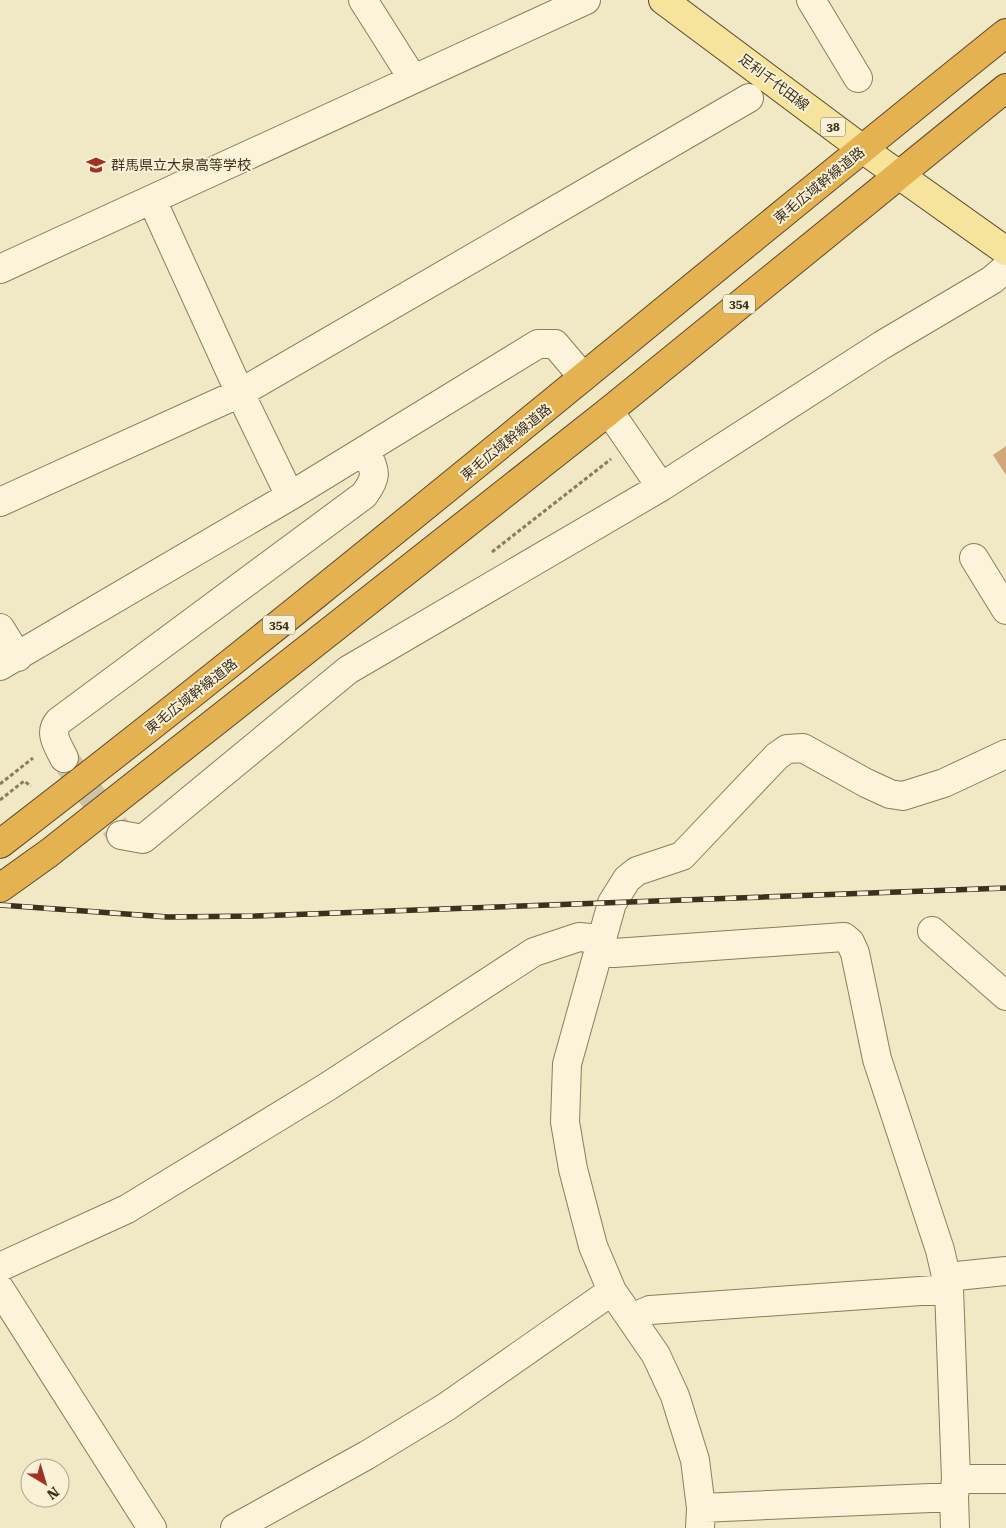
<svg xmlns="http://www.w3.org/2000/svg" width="1006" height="1528" font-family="'Roboto Serif','Noto Sans JP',serif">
<rect width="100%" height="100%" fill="#f1e8c6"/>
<path fill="#d2a679" d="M1006,446V475L993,455Z"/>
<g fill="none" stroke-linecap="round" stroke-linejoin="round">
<path stroke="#cdc3a5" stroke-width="28" stroke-dasharray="28 14" stroke-linecap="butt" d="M64,758L121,835"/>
<g stroke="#8e7b5a" stroke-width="30">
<path id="minor" d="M363,0L413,79
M811,0L858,78
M152,200L240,393L290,496
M0,269L586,0
M609,411L661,487
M0,502L240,393L749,98
M974,558L1006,610
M0,628L18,657
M0,666L290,496L538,344H555L583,377
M64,758C58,745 48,733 59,721L364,495C379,475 375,471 365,450
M121,835L143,839L348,670L661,487L882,345L992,280L1006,268
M932,931L1006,996
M598,952L614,953L844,937L850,942L855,953L877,1059L940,1250L949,1289L956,1479L954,1497L955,1528
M0,1267L127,1209L327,1087L534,952L579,937L601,939
M947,1277L1006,1271
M0,1289L152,1528
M631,1318L650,1310L949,1289
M956,1479H1006
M701,1508L954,1497
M235,1528L367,1455L446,1407L612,1291
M700,1528L701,1508L695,1460L675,1396L656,1355L612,1291L593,1246L573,1169L565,1122L567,1064L612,903L627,879L637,871L682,856L777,756L787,749L803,748L866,783L890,794L903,796L944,783L1006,754"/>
</g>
<g stroke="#5c482e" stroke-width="30">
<path id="major" d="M663,0L864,150L1006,251"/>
</g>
<g stroke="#5c482e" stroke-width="30">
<path id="highway" d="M0,844C342,581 670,302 1006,33
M0,888L49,853L609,411L1006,88"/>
</g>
<path stroke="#8e7b5a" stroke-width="3" stroke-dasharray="4 2.5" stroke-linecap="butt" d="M492,552L611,459
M0,784L33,758
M0,800L24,781L31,786"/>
<use href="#minor" stroke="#fbf4da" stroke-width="28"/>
<use href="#major" stroke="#f6e39c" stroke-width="28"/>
<use href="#highway" stroke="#e5b252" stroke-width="28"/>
<g stroke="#3d301f" stroke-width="5.5">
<path id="rail" d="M0,905L168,917L256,916L1006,888"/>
</g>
<use href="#rail" stroke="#f8f1d6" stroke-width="4" stroke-dasharray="11" stroke-linecap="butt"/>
</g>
<defs>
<g id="school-bare" transform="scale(1.5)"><path d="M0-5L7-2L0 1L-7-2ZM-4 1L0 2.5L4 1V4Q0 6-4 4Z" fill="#a23025" stroke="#f8f1d6" stroke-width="2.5" paint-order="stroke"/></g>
</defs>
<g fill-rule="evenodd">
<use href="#school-bare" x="96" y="165"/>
</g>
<g text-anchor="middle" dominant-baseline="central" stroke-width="4" stroke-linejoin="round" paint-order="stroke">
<g fill="#f8f1d6" stroke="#756a56" stroke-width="1">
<rect x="820.5" y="117.5" width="25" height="19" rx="4"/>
<rect x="723" y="294.5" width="32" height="19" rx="4"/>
<rect x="263" y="615.5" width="32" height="19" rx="4"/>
</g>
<g font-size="12" font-weight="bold" fill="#3d301f">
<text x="833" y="127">38</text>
<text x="739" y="304">354</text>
<text x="279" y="625">354</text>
</g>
<g font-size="14" fill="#3d301f" stroke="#f8f1d6">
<text transform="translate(774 82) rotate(37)">足利千代田線</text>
<text transform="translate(819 185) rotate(-39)">東毛広域幹線道路</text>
<text transform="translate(506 442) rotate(-39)">東毛広域幹線道路</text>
<text transform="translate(191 696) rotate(-38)">東毛広域幹線道路</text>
</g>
<g font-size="14" fill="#3d301f" stroke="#f8f1d6" text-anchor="start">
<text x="111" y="165">群馬県立大泉高等学校</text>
</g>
</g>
<g transform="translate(45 1483) rotate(142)"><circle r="24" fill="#f8f1d6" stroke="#ada48d"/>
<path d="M0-4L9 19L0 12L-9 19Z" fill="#a23025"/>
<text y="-8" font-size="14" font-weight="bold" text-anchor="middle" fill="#3d301f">N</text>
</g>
</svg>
